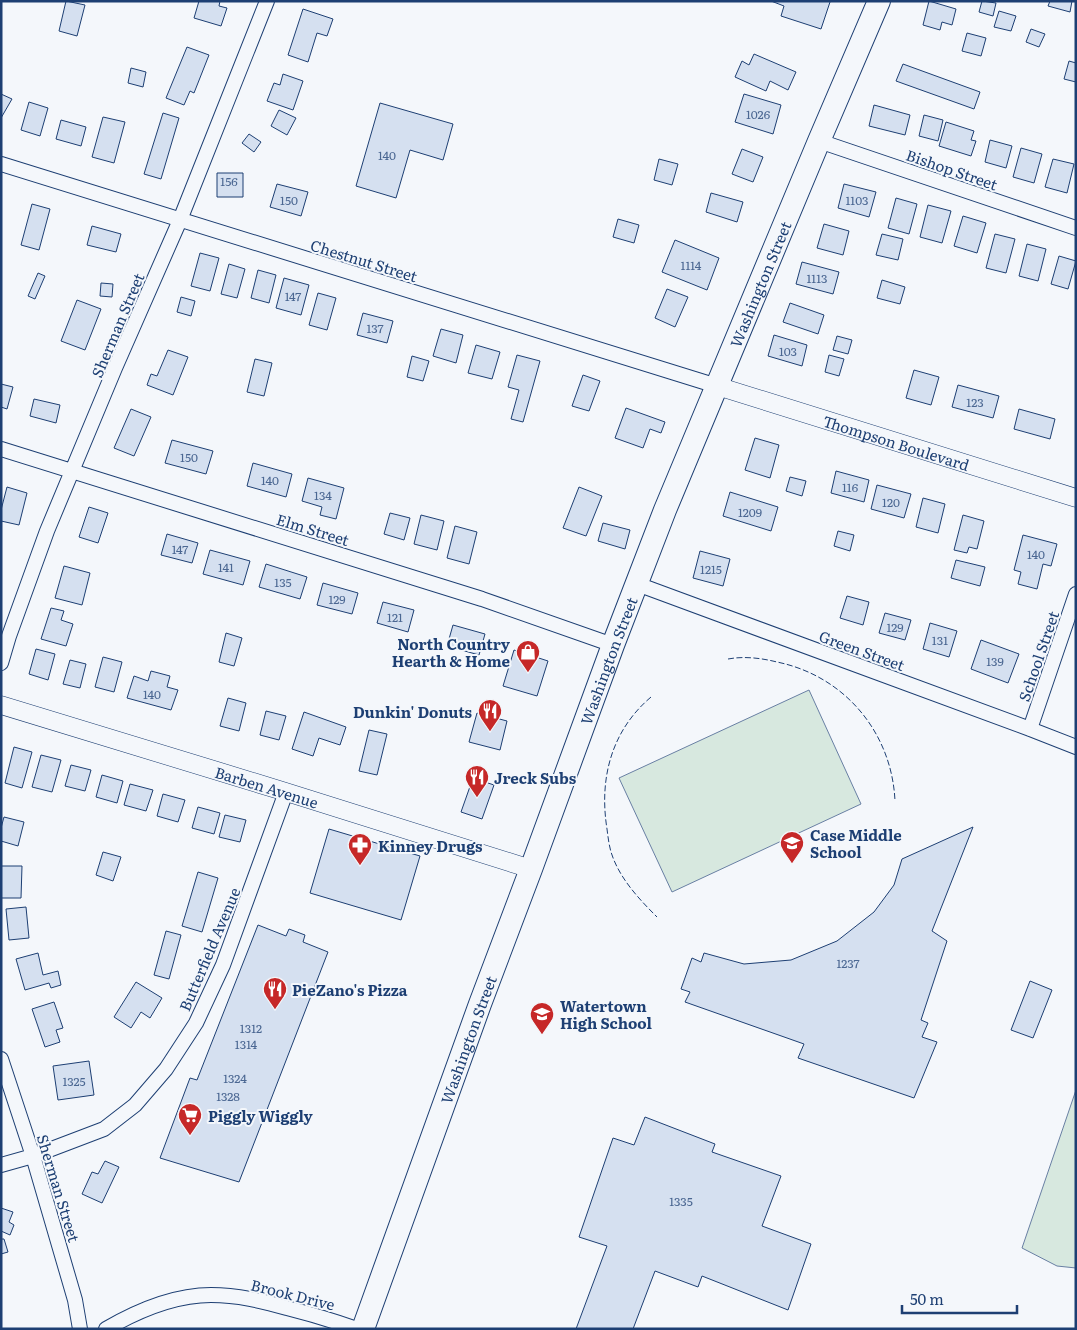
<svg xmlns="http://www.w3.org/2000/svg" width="1077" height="1330" font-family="Literata,serif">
<rect width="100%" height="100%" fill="#f4f7fb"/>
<path fill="#d7e8df" stroke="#687fa3" d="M809,690L861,804L672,892L619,778Z
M1076,1090V1268L1057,1266L1022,1248Z"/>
<path fill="#d5e0f0" stroke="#1d3f73" d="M66,1L85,5L77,36L59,31Z
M199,1H220L219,6L227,8L221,26L194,18Z
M771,1H829L830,2L821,29L781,16L784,6Z
M929,1L956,9L952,25L942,22L940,30L923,25Z
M982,1L996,3L993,16L979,12Z
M1050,1H1072L1070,12L1048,6Z
M303,9L333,19L327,36L317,33L308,62L288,55Z
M999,11L1016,16L1011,31L994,27Z
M1031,29L1045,34L1039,47L1026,42Z
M967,33L986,38L981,56L962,51Z
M187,47L209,55L194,93L190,91L184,105L166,98Z
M754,54L796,72L788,90L770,81L766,91L735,77L742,61L749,65Z
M1069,61L1076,63V82L1064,79Z
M903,64L980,92L974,109L896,81Z
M131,68L146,72L143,87L128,83Z
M283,74L303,81L293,110L267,101L274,83L280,85Z
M1,94L12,99L1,118Z
M744,94L781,105L773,134L735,122Z
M29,102L48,108L40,136L21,130Z
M380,103L453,124L443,160L410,150L396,198L356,186Z
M874,105L910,115L905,135L869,126Z
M279,110L296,118L287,135L271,126Z
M163,113L179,118L161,179L144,174Z
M924,115L943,120L938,141L919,136Z
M103,117L125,122L114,163L92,157Z
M61,120L86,127L81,146L56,139Z
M946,122L974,131L971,140L976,141L971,156L939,146Z
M249,134L261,142L254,152L242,143Z
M990,140L1012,146L1006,168L985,162Z
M1021,148L1042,154L1034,183L1013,177Z
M742,149L763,157L753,182L732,174Z
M659,159L678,164L672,185L654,180Z
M1053,159L1074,164L1067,193L1045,187Z
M217,173H243V197H217Z
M277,184L308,192L301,216L270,207Z
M844,184L876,192L869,217L838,208Z
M711,193L743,202L737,222L706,212Z
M896,198L917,204L909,234L888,228Z
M32,204L50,209L39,250L21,245Z
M928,205L951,211L942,243L920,237Z
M963,216L986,223L977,253L954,246Z
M618,219L639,225L634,243L613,237Z
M824,224L849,231L843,255L817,248Z
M92,226L121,234L116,252L87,245Z
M882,234L903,239L898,260L876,255Z
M995,234L1015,239L1006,273L986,268Z
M675,240L719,258L707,290L662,272Z
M1027,244L1046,249L1038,281L1019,276Z
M200,253L219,258L210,291L191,286Z
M1059,256L1076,261L1068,289L1051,284Z
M802,262L839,272L833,294L796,284Z
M229,264L245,269L237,298L221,294Z
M258,270L276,275L269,303L251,298Z
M38,273L45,276L35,299L28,296Z
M284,278L309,285L301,315L276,308Z
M882,280L905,287L900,304L877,298Z
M101,283L113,284L112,297L100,296Z
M667,289L688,297L675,327L655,318Z
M318,293L336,298L327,330L309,325Z
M181,297L195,301L191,316L177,312Z
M77,300L101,309L85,350L61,341Z
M790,303L824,315L818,334L783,322Z
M363,313L393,321L387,343L357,335Z
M441,329L463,335L456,363L433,356Z
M774,335L807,345L802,366L768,356Z
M837,336L852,340L848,354L833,350Z
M476,345L500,352L492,379L468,373Z
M168,350L188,357L173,395L147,385L151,374L157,376Z
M517,355L540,361L523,422L511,419L519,390L508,387Z
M829,355L844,359L839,376L825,372Z
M412,356L429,361L423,381L407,377Z
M255,359L272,363L264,396L247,392Z
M914,370L939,377L931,405L906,398Z
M583,375L600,381L589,411L572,406Z
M1,384L13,387L7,409L1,407Z
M958,385L999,396L993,418L952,407Z
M34,399L60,405L56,423L30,416Z
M626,408L665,422L661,433L650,429L643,448L615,438Z
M131,409L151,417L134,456L114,448Z
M1019,409L1055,419L1050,439L1014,429Z
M755,438L779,445L770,478L745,470Z
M172,440L213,451L206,474L165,463Z
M253,463L292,474L286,497L247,486Z
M836,471L869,480L864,502L831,493Z
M790,477L806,481L802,496L786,491Z
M308,478L344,488L336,519L320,515L322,507L302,501Z
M877,485L911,494L904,518L871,509Z
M7,487L27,493L19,525L1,521V510Z
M579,487L602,496L586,536L563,528Z
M730,492L778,507L771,531L723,516Z
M923,498L945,504L938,533L916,527Z
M89,507L108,513L98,543L79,537Z
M390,513L410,518L404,540L384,534Z
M421,515L444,521L437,550L414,544Z
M963,515L984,521L977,549L969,547L967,553L954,550Z
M603,523L630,530L625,549L598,541Z
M455,526L477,532L469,564L447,558Z
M838,531L854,535L850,551L834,546Z
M167,534L198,543L192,563L161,555Z
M1023,535L1057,544L1051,566L1043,564L1037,589L1018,584L1021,572L1014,570Z
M210,550L250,561L243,585L203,574Z
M700,551L730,559L723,586L693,578Z
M956,560L985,567L980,586L951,578Z
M266,564L307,577L300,599L259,587Z
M64,566L90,573L82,605L55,598Z
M323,583L358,593L352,614L317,605Z
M847,596L869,602L863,625L840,618Z
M383,602L414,610L408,632L377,623Z
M51,608L64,611L61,620L73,624L66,646L41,639Z
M885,613L911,620L905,640L879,633Z
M930,623L957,631L949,657L923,649Z
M453,625L485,634L479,655L447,646Z
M226,633L242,638L234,666L219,662Z
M981,640L1019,654L1008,683L971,669Z
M36,649L55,654L48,680L29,674Z
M514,650L548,661L537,696L503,686Z
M103,657L122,662L114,692L95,687Z
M70,660L86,664L80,688L63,684Z
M151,671L170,676L167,687L178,690L171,710L127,698L134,676L148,681Z
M228,698L246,703L239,731L220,726Z
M266,711L286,716L279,740L260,735Z
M304,712L346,727L340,745L319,738L313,756L292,749Z
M477,713L507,721L500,750L469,742Z
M369,730L387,734L377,775L359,771Z
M14,747L32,752L22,788L5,783Z
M41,755L61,760L52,792L32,787Z
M71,765L91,770L85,791L65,786Z
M102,775L123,781L117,803L96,797Z
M473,778L494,785L482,819L461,812Z
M130,784L153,790L146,811L124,805Z
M163,794L185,800L178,822L157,816Z
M198,807L220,813L214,834L192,828Z
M225,815L246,820L240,842L219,837Z
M4,817L24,822L18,846L1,841V828Z
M973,827L932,931L947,941L921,1020L928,1023L922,1037L937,1042L914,1098L798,1058L804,1044L685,1002L690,992L681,989L692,958L701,962L704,953L744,964L791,960L837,941L874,912L894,885L902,859Z
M329,829L420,856L401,920L310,893Z
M103,852L121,857L113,881L96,875Z
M1,866H22L21,898H1Z
M198,872L218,878L202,932L182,926Z
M26,907L29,938L9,940L6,909Z
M258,925L286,936L289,929L305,935L303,942L328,952L239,1182L160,1158L190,1078L197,1080Z
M166,931L181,935L169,979L154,975Z
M38,953L43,975L58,971L61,985L51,988L49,983L25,990L16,959Z
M1030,981L1052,990L1033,1038L1011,1030Z
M136,982L162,998L150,1018L141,1012L131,1028L114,1017Z
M54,1002L63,1028L56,1030L60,1042L45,1047L32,1009Z
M89,1061L94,1095L58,1100L53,1066Z
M645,1117L715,1144L712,1152L781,1176L762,1226L811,1244L788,1310L702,1276L698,1287L655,1271L633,1329H576L607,1246L579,1237L613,1138L634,1145Z
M105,1161L119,1167L102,1203L82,1194L92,1172L98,1174Z
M1,1208L13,1212L9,1222L14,1225L10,1235L1,1231Z
M1,1239H4L8,1252L1,1254Z"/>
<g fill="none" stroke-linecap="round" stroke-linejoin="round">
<g stroke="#1d3f73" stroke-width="16">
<path id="minor" d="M819,141L1076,228
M1,164L717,386
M1,449L482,599L613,645
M637,584L1030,729L1076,747
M1,663L9,636L47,531L115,368L180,220L267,1
M1030,729L1076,594
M1,1059L33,1156L75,1300L80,1329
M1,1165L33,1156L104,1129L135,1105L166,1069L196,1023L223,965L286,792
M106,1329C137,1311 175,1295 211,1295C238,1295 262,1301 287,1308C311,1314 334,1321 357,1329"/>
</g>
<g stroke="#1d3f73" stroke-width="19">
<g id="tertiary">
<path id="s1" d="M717,386L1076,498"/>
<path id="s2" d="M1,705L286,792L531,869"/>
</g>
</g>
<g stroke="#1d3f73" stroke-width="24">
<g id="primary">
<path id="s3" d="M363,1329L480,1004L531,869L613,645L665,510L819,141L879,1"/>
</g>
</g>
<use href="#minor" stroke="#f4f7fb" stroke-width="14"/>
<use href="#tertiary" stroke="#f4f7fb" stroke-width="18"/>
<use href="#primary" stroke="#f4f7fb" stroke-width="22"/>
<path stroke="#1d3f73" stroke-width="1" stroke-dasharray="6 2.5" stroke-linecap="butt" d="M728,659C744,656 761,658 777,662C845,676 892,733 895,801
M651,697C611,731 599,779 607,829C608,837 609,845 611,852C619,878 639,899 657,917"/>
</g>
<defs>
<g id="shop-pin" transform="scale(1.25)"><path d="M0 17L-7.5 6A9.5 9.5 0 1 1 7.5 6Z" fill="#c62828" stroke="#f4f7fb"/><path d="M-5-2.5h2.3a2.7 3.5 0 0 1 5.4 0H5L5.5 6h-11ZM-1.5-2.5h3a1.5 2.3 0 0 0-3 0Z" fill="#fff"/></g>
<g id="restaurant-pin" transform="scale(1.25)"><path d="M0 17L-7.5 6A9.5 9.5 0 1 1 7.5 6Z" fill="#c62828" stroke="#f4f7fb"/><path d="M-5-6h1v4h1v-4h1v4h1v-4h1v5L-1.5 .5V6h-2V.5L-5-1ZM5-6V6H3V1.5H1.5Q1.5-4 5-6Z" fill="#fff"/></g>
<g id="school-pin" transform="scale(1.25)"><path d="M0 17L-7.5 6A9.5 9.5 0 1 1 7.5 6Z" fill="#c62828" stroke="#f4f7fb"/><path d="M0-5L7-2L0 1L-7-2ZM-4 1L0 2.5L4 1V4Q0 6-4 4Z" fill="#fff"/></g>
<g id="pharmacy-pin" transform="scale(1.25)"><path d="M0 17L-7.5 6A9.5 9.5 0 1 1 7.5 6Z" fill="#c62828" stroke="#f4f7fb"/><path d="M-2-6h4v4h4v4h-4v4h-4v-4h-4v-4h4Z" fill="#fff"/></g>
<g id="supermarket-pin" transform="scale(1.25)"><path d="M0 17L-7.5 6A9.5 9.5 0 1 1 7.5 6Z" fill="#c62828" stroke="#f4f7fb"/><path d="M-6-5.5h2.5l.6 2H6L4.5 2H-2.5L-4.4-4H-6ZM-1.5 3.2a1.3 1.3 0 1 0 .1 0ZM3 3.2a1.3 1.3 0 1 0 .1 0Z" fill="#fff"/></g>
</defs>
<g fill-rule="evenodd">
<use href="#shop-pin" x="528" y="652"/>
<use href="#restaurant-pin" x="490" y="711"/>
<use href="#restaurant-pin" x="477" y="777"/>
<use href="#school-pin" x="792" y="843"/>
<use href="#pharmacy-pin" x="360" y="845"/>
<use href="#restaurant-pin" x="275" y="989"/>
<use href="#school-pin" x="542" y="1014"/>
<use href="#supermarket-pin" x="190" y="1115"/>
</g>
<g text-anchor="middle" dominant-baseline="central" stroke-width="4" stroke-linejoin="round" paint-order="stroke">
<g font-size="12" fill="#4b6792">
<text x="758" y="114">1026</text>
<text x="387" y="155">140</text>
<text x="229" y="181">156</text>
<text x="289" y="200">150</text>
<text x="857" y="200">1103</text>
<text x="691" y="265">1114</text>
<text x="817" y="278">1113</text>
<text x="293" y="296">147</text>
<text x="375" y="328">137</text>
<text x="788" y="351">103</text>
<text x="975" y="402">123</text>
<text x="189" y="457">150</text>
<text x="270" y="480">140</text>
<text x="850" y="487">116</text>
<text x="323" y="495">134</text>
<text x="891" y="502">120</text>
<text x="750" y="512">1209</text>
<text x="180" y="549">147</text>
<text x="1036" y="554">140</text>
<text x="226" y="567">141</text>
<text x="711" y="569">1215</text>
<text x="283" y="582">135</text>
<text x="337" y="599">129</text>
<text x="395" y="617">121</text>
<text x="895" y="627">129</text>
<text x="940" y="640">131</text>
<text x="995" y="661">139</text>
<text x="152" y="694">140</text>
<text x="848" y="963">1237</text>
<text x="251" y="1028">1312</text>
<text x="246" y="1044">1314</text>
<text x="235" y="1078">1324</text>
<text x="74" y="1081">1325</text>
<text x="228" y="1096">1328</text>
<text x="681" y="1201">1335</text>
</g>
<g font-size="15" fill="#1d3f73" stroke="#f4f7fb">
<text transform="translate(952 169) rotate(19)">Bishop Street</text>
<text transform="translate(364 260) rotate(17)">Chestnut Street</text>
<text stroke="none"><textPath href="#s3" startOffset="1118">Washington Street</textPath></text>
<text transform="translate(117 325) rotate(-67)">Sherman Street</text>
<text stroke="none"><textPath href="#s1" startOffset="188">Thompson Boulevard</textPath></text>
<text transform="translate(313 529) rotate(17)">Elm Street</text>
<text transform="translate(862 650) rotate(20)">Green Street</text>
<text transform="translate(1038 656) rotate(-71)">School Street</text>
<text stroke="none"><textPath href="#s3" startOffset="712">Washington Street</textPath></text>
<text stroke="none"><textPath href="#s2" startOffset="278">Barben Avenue</textPath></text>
<text transform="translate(209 949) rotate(-67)">Butterfield Avenue</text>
<text stroke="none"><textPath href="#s3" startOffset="308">Washington Street</textPath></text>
<text transform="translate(59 1188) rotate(73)">Sherman Street</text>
<text transform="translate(293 1294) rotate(14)">Brook Drive</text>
</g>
<g font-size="15" font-weight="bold" fill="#1d3f73" stroke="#f4f7fb" text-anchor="start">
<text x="510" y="643" text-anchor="end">North Country<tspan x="510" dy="17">Hearth &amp; Home</tspan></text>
<text x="472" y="711" text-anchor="end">Dunkin' Donuts</text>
<text x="494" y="777">Jreck Subs</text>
<text x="810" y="834">Case Middle<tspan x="810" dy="17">School</tspan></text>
<text x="378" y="845">Kinney Drugs</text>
<text x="292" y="989">PieZano's Pizza</text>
<text x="560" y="1005">Watertown<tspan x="560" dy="17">High School</tspan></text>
<text x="208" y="1115">Piggly Wiggly</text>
</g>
</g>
<rect width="1077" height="1330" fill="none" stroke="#1d3f73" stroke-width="5"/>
<path d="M902 1305v8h115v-8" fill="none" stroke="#1d3f73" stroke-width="2.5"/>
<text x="910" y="1305" font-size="15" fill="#1d3f73" stroke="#f4f7fb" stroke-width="4" paint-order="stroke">50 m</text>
</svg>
